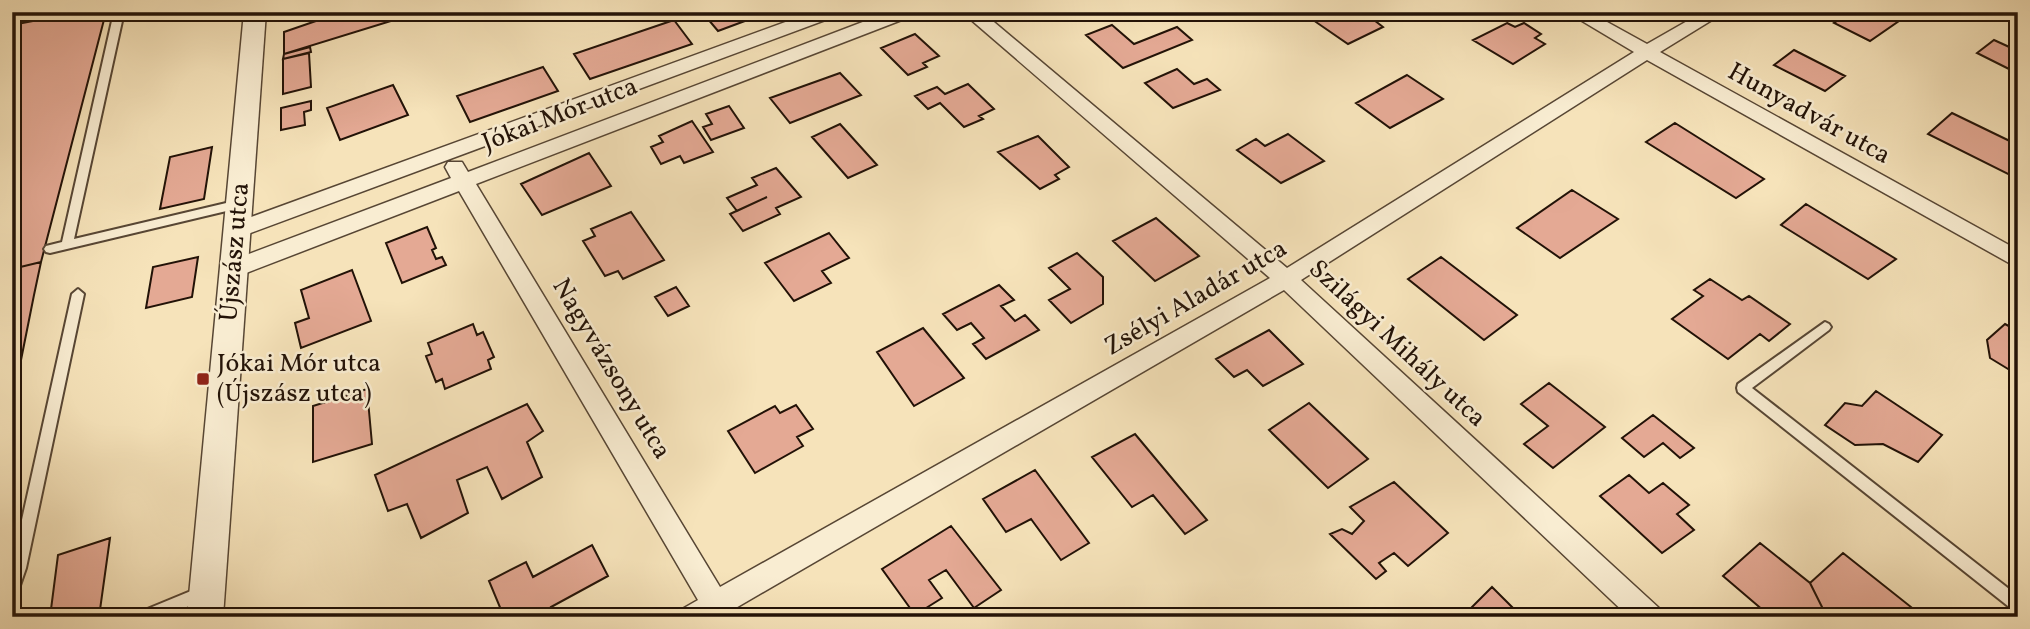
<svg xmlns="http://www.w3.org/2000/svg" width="2030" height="629" font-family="Vollkorn,serif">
<rect width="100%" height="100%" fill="#f6e3ba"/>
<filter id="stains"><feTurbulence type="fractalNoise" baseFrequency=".00286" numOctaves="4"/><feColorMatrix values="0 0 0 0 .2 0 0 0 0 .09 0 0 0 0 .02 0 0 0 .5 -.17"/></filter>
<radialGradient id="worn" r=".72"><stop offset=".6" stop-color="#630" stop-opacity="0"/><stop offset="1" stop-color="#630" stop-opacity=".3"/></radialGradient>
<path fill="#e4a994" stroke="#221207" stroke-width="2" d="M80,12H106L41,262L12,269V25Z
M342,12H420L284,54V32Z
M702,12H769L718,31Z
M1313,12H1356L1351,15L1360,21L1370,17L1383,27L1348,44L1313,20L1319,17Z
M1851,12H1912L1870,41L1834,23Z
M674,20L692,44L590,79L574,54Z
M1507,23L1515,27L1524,23L1541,34L1535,38L1545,44L1513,64L1473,40Z
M1112,25L1134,44L1177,27L1192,40L1123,68L1086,35Z
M915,34L939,56L923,63L927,67L908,75L881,48Z
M1994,40L2018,51V70L2015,72L1977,53Z
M310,47L311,52L283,59L284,54Z
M1794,50L1845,76L1825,91L1774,65Z
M309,53L311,87L283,94V59Z
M543,67L558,91L470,122L457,96Z
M1177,69L1194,84L1207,79L1220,90L1173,108L1145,83Z
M840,73L861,95L790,123L770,98Z
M1407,75L1443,99L1390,128L1356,103Z
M968,84L994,109L979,116L983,119L964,127L940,103L928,109L915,96L937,87L945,94Z
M393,85L408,115L340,140L327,108Z
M311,101V110L304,112L305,125L281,130V108Z
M729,106L744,128L711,140L703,127L712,124L706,114Z
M1952,113L2018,145V179L1928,134Z
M692,121L713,152L684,163L680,156L661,164L651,147L663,142L659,136Z
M1675,123L1764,179L1736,198L1646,142Z
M840,124L877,165L848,178L812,137Z
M1288,134L1324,161L1281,183L1237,150L1256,139L1265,146Z
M1038,136L1069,167L1055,175L1059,179L1040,189L998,152Z
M212,147L204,199L160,209L170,157Z
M589,153L611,186L542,215L521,184Z
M776,168L801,197L776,208L780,214L743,231L730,214L767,197L737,211L727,198L757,185L752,178Z
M1572,190L1618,219L1560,258L1517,228Z
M1806,204L1896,259L1868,279L1781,225Z
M631,212L664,260L623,279L618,271L605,276L583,241L595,236L591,229Z
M1156,218L1199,256L1155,281L1113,241Z
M427,227L436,248L432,250L436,259L442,257L446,265L402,283L386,243Z
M829,233L849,258L822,271L831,283L794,301L765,263Z
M1077,253L1103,277V304L1071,323L1049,300L1070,289L1049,268Z
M198,257L192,297L146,308L153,267Z
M1441,257L1517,315L1484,340L1408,279Z
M41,262L34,295L12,405V269Z
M352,270L371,321L301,348L295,323L309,318L301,290Z
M1710,279L1742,300L1749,296L1790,324L1769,341L1760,334L1728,359L1672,319L1703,296L1694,290Z
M999,285L1014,300L1001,306L1015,321L1025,315L1039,330L986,359L973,344L984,338L971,323L957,330L943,314Z
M676,287L689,306L668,316L655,297Z
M473,324L477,335L483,332L494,357L488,360L491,369L445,389L442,379L436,382L426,356L432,354L428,343Z
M2005,324L2018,331V375L1990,358L1987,340Z
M923,328L964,378L914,406L877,352Z
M1269,330L1303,364L1263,386L1247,370L1234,377L1216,359Z
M1549,383L1605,427L1553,468L1524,444L1548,426L1521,404Z
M367,389L372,444L313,462V406Z
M1876,391L1942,435L1918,462L1883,444L1855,445L1825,425L1845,403L1862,406Z
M1309,403L1368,459L1328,488L1269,430Z
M527,404L543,431L527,442L542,477L502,499L487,467L457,480L468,513L421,538L407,504L388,511L375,475Z
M796,405L813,429L797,437L803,446L755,473L728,431L775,406L780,413Z
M1653,415L1694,448L1680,458L1663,443L1644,457L1622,438Z
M1135,434L1175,482L1207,520L1185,534L1153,495L1132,507L1092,457Z
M1035,470L1089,543L1061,560L1031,519L1006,532L983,499Z
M1629,475L1649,493L1663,483L1689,505L1677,514L1694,530L1662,553L1600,496Z
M1394,482L1448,533L1408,566L1394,553L1379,563L1386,571L1376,579L1330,534L1342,529L1352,534L1364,521L1350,507Z
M951,526L1001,590L974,608L946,570L929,580L942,598L915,615L882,569Z
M110,538L99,617H50L58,555Z
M1760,543L1810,583L1827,617H1771L1723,576Z
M592,545L608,576L551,607L556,617H504L489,581L526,562L533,577Z
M1843,553L1911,607L1901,617H1827L1810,583Z
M1492,587L1522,617L1464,615Z"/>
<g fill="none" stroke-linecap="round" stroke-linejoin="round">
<g stroke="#574634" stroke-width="4">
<path id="service" d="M12,12H27L12,17Z
M114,12H124L74,239L239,200L245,204L239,208L50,253L46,252L44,249L46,246L62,242Z
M78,289L84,294L26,568L17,594L12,596V565L72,294Z
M1825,322L1829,324L1831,327L1829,330L1752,388L2018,596V612L2013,610L1738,392L1737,388L1738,384Z
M203,586L208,588L210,593L208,598L163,617H138L140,612Z"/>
</g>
<g stroke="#574634" stroke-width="3">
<path id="minor" d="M813,12H839L836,16L245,235L237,238L229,235L226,230L229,225Z
M889,12H915L912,16L476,184L720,587L1270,278L962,12H982L1287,268L1634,52L1567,12H1589L1647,44L1703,12H1725L1660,52L2018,250V268L1647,60L1301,280L1659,608L1663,617H1629L1284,290L734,609L737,617H680L684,608L698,600L459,191L241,275L233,277L225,275L222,269L225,263L451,178L445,167L448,162H462L468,172Z"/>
</g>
<g stroke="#574634" stroke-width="3">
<path id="tertiary" d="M244,12H266L223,617H187Z"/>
</g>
<use href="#service" fill="#f9edd2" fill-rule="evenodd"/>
<use href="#minor" fill="#f9edd2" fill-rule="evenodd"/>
<use href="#tertiary" fill="#f9edd2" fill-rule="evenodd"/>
</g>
<rect fill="#8f2418" stroke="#f9edd2" stroke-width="2.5" x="196" y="372" width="14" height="14" rx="3.5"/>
<g text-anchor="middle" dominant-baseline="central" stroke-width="5" stroke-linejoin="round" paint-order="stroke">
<g font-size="26" fill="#221207" stroke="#f9edd2">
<text transform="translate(1809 114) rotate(29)">Hunyadvár utca</text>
<text transform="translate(560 115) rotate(-21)">Jókai Mór utca</text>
<text transform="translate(235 252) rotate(-85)">Újszász utca</text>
<text transform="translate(1196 298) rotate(-30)">Zsélyi Aladár utca</text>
<text transform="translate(1397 344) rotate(43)">Szilágyi Mihály utca</text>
<text transform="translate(611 369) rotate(59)">Nagyvázsony utca</text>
</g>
<g font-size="26" fill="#221207" stroke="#f9edd2" text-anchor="start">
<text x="217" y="364">Jókai Mór utca<tspan x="217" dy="30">(Újszász utca)</tspan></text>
</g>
</g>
<rect width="2030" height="629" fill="none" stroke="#f6e3ba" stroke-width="42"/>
<rect x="14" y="14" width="2002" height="601" fill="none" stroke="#221207" stroke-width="3.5"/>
<rect x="21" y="21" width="1988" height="587" fill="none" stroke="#221207" stroke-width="2"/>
<rect width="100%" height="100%" filter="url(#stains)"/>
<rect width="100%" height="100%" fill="url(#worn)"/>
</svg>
